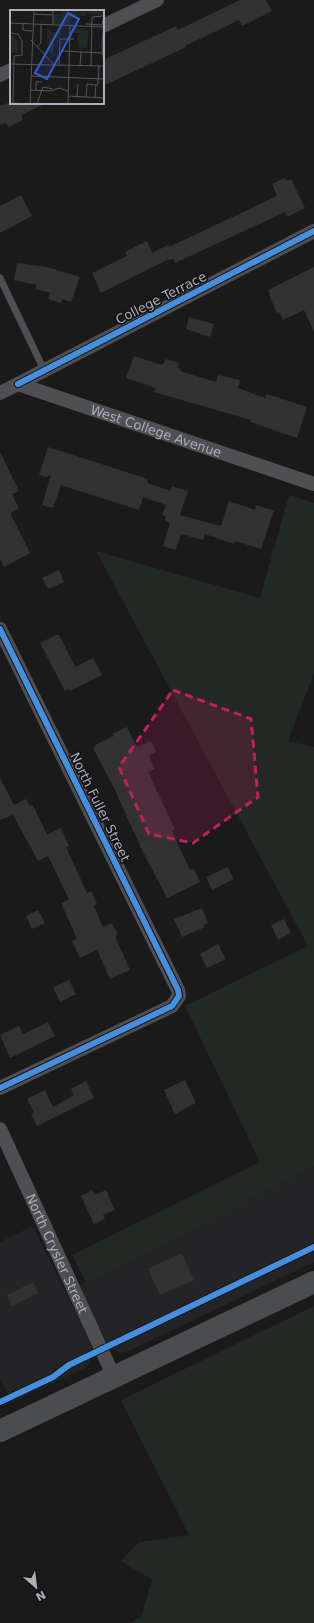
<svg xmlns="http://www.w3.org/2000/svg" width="314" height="1623" font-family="'DejaVu Sans',sans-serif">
<rect width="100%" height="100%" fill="#1a1a1a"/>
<path fill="#242426" d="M314,1167V1262L129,1351L121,1353L110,1348L78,1286Z
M33,1226L91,1344L92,1352L89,1364L85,1368L12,1402L0,1379V1242Z"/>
<path fill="#222924" d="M289,495L314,503V673L288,741L314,747V1167L86,1283L72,1255L260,1162L185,1006L308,946L96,551L260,598Z
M314,1306V1623H129L141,1617L152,1580L121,1561L139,1542L189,1535L121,1400Z"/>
<path fill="#323232" d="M240,0H266L272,11L242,26L239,20L185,46L186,47L103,86V60L176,26L178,30Z
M8,103H47L21,115L23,120L8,127L6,123L0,125V106Z
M285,178L287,181L291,179L305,208L287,217L285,212L175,263L173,259L165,261L101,293L92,273L127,256L125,252L147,241L152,253L168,245L169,247L277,196L272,184Z
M21,195L32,216L0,233V206Z
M17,263L47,267L80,277L71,302L62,299L61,303L48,299L50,293L35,289L37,285L14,280Z
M314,267V332L304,310L283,320L279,312L277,313L269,295L270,294L268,290Z
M189,317L214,324L210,337L186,329Z
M134,356L161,365L164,363L165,359L179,363L178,368L181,369L180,371L216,382L218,375L240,380L238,388L265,398L267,394L307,407L297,438L250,422L251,420L154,392L156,388L126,378Z
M48,447L148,479L147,483L170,491L172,486L188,491L180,515L221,526L229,501L255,510L256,505L274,511L261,549L235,541L234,544L205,534L203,540L181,534L176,550L163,546L170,523L165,521L166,516L162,515L166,505L143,497L139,510L61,485L53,508L42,505L51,475L46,477L39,475Z
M0,452L19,491L12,494L19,509L10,513L30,553L4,567L0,559Z
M59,570L64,582L48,589L42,578Z
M56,635H59L75,667L93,658L102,675L70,691L69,689L65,691L40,643Z
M127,727L137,747L151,741L156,752L149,756L155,769L148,772L175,829L172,831L190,870L194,869L200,882L167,898L141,848L114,788L93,748L96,746L95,745L114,736L112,734Z
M0,778L14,805L26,799L30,806L33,805L47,835L61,828L69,846L66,847L87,893L91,891L97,904L94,906L103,927L112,923L118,935L115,936L130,970L110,979L97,950L80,958L72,941L77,939L61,903L69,899L48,856L38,861L13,815L0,820Z
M228,867L234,879L212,890L206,877Z
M202,908L208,923L204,925L205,927L182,937L174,919Z
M38,910L45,923L32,929L26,916Z
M284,919L291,933L278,940L271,925Z
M218,944L226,959L207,968L200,954Z
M69,980L76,994L60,1002L53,987Z
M48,1022L55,1036L10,1058L0,1035L19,1026L23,1034Z
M185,1080L196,1103L175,1114L164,1090Z
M86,1081L94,1098L37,1126L31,1114L34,1113L27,1099L45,1090L53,1107L74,1095L71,1089Z
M92,1190L95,1195L106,1190L115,1210L103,1215L105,1219L94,1224L81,1196Z
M182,1253L194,1280L160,1295L148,1269Z
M33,1282L38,1293L12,1306L7,1295Z"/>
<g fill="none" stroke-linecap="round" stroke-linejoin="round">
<path stroke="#4e4f53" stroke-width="7" d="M0,278L44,370"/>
<g stroke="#4e4f53" stroke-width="14">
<path d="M103,26L157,0"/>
<path d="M0,75L11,70"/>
<path d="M18,384L314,231"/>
<path id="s1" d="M0,393L18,384L314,484"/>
<path d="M0,629L178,990L179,996L172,1006L0,1088"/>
<path id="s2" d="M0,1129L114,1377"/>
</g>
<path stroke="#4b4c4f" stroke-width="22" d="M0,1431L314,1282"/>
<g stroke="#141416" stroke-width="8">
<path id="cycleway" d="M18,384L314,231
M0,629L178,990L179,996L172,1006L0,1088
M0,1402L53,1377L69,1365L314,1247"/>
</g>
<use href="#cycleway" stroke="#468fdf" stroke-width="6"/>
</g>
<path fill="#c12060" fill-opacity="0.2" stroke="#c12060" stroke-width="3" stroke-dasharray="8 5" stroke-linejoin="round" d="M173,690L251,719L258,797L193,843L149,834L119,767Z"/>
<g text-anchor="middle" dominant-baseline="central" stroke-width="3.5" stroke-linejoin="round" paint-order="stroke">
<g font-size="13" fill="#acafba" stroke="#141416">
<text transform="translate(161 298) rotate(-27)">College Terrace</text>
<text stroke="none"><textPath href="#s1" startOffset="166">West College Avenue</textPath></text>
<text transform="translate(100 807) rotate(64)">North Fuller Street</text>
<text stroke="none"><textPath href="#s2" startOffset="137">North Crysler Street</textPath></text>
</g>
</g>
<g transform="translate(10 10)">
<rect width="94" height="94" fill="#1a1a1a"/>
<path d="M50,0H94V6L77,3L76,6H64L60,9V15L44,14V4L52,3ZM64,18H73L79,22L77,38L68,37V23H63ZM37,19L42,22L59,20L51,21L50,28H44V47L39,42L36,45L33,43L41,36L37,34ZM0,24L8,31V43L0,42Z" fill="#222924"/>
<path fill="none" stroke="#54565a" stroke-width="1" d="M24,4L43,5M94,10L92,36L94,56M0,13L94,17M13,14V20L22,21M76,14L92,15L94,6M43,15V0M0,23L8,24L12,31V45L4,46L3,93M21,30L44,55L94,56M27,37L31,33V14M53,41L92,43M0,54L43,55M49,55L50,29H64M70,55L71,42M81,56L82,7L93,6M21,66L94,69M86,75L88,74L89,56M20,80L41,81L49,78L58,81M26,80V72H32M58,86L94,88M67,86L68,74M76,87L77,74L86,75M85,87L86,75M0,93L25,94M20,94L24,0M27,94L33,77L43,79M58,94L60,16"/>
<path fill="#325dd4" fill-opacity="0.15" stroke="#325dd4" stroke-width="2" d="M58,3L69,9L37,69L25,63Z"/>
<rect width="94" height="94" fill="none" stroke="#acafba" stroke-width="2"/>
</g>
<g transform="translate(36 1587) rotate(152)" stroke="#141416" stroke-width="3" paint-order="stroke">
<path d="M0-3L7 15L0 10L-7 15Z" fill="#acafba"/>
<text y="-6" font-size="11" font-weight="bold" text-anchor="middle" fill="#acafba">N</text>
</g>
</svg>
